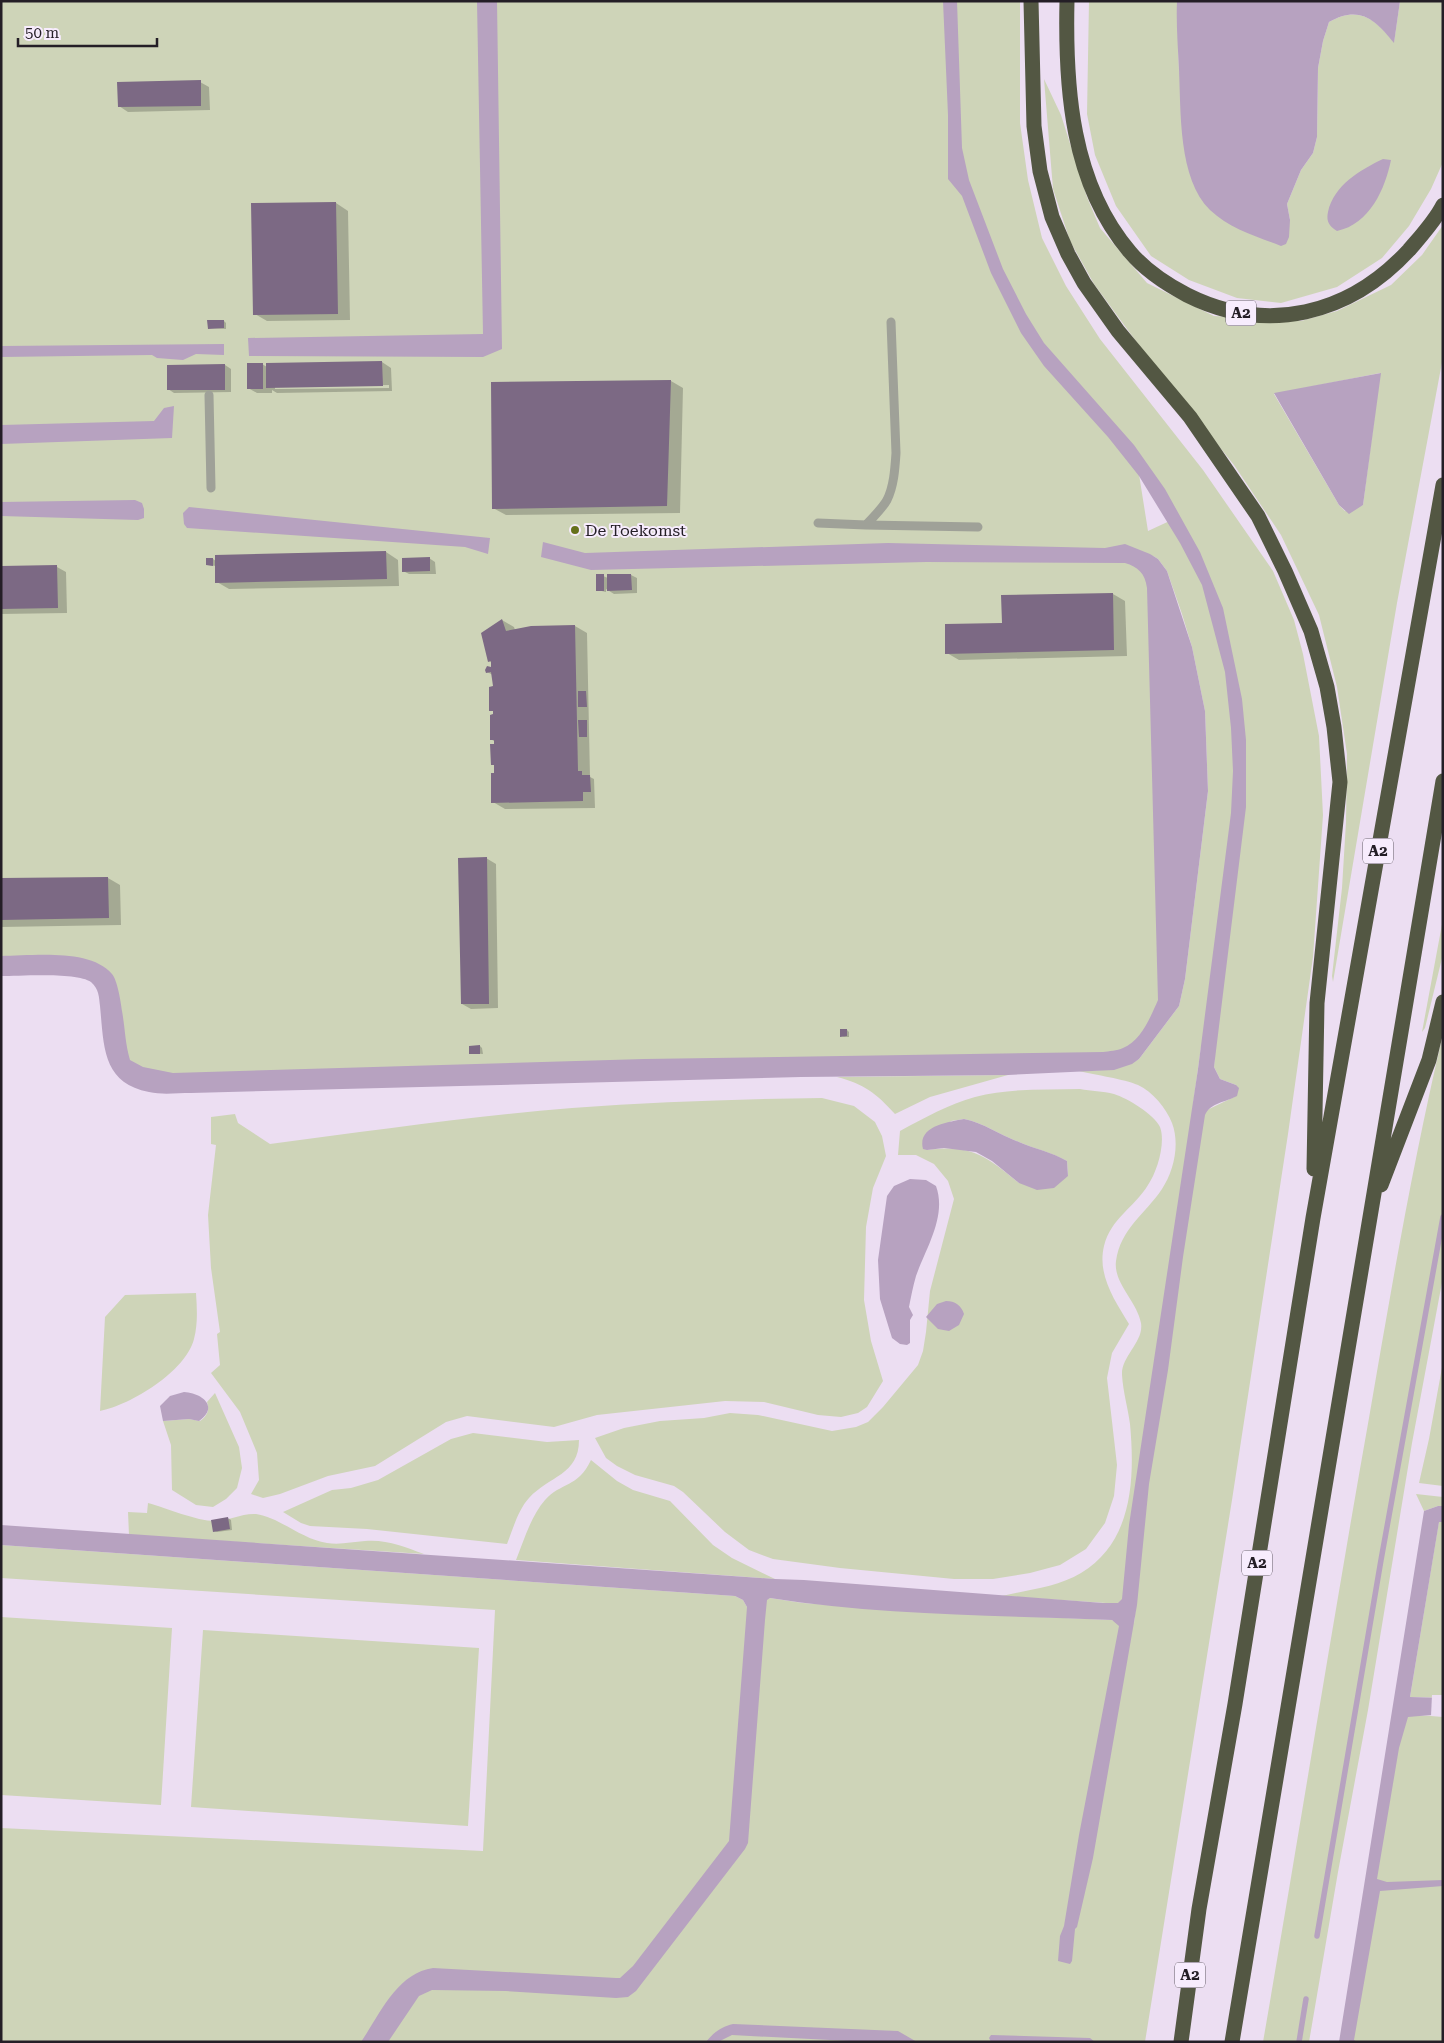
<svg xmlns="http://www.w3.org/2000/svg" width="1444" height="2043" font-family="'Roboto Serif',serif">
<rect width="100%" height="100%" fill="#ecdef2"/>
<path fill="#ced4b8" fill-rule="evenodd" d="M1,1H1020V123L1028,180L1042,238L1066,286L1100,339L1203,470L1273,571L1294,620L1303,654L1319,736L1323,815L1313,957L1288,1134L1232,1500L1145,2042H1V1828L483,1851L495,1610L1,1578V1545L735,1596L743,1600L747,1607L770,1598L803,1603L943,1613L1112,1620L1116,1622L1134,1623L1136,1605L1002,1596C1027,1590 1058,1587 1081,1573C1133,1542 1135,1478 1130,1424C1128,1408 1123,1392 1122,1375C1121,1356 1144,1342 1141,1323C1137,1301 1113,1283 1116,1261C1120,1229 1146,1213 1162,1189C1174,1171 1180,1144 1172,1123C1166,1108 1153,1092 1138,1085C1124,1079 1095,1075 1079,1071C1100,1070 1121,1071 1139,1059L1179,1006L1185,979L1208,791L1205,711L1192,647L1182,614L1167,571L1158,559L1153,556L1157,583L1169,995L1161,1029L1141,1051L1115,1064L179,1083L139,1076L122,1063L114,1042L112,986L105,971L84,962H1ZM989,251L1041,345L1003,288ZM1043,349L1153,482L1176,518L1148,531L1138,468L1058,374ZM1201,1047L1215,1052L1214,1067L1220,1079L1236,1085L1234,1097L1207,1110L1193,1105Z
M1089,1H1177L1179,72L1290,220L1287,204L1301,170L1313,153L1317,137L1318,68L1323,41L1329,22C1359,5 1375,19 1394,42L1400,1H1443V162L1431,189L1409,226L1382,258L1337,287L1281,303L1237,298L1189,280L1151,256L1116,206L1095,155L1087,114Z
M1044,79L1061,115L1087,197L1100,228L1147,283L1214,316L1301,321L1337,311L1391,285L1422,255L1443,225V357L1397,603L1333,982L1332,976L1342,888L1346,822L1347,754L1337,687L1319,615L1281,535L1234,465L1152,363L1094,284L1070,241L1053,189ZM1380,373L1363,505L1345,511L1339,505L1274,394Z
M1443,919V954L1425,1028L1422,1032Z
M1443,1034V1277L1412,1443L1368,1710L1338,1872L1309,2042H1263C1299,1834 1332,1626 1369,1418C1391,1290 1413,1161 1443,1034Z
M1008,1075L930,1097L895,1114C876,1093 864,1084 837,1077Z
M1080,1089C1091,1091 1103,1091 1114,1094C1127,1098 1154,1114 1160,1127C1166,1143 1157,1172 1148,1185C1134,1208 1111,1218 1104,1246C1097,1275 1115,1301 1129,1324L1112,1353L1107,1378L1117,1465L1114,1496L1105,1523L1086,1549L1060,1565L1030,1573L993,1579H954L840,1568L773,1559L749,1550L725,1532L683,1492L674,1486L635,1475L617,1466L606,1458L595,1438L624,1428L660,1421L704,1418L730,1413L758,1415L832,1431L856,1427L868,1422L883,1407L918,1365L923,1351L926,1332L930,1291L954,1199L948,1181L934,1164L916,1155H898L900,1131C924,1118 949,1104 975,1097C1009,1088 1045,1090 1080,1089ZM964,1119C984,1123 1000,1135 1019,1142C1035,1149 1051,1152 1067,1161L1068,1176L1019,1183C986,1156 972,1144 927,1150L951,1121Z
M822,1098L854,1106L875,1122L882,1136L886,1156L873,1188L866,1227L864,1300L871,1341L883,1381L867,1407L858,1413L841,1417L818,1415L764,1402L725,1401L597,1415L554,1427L467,1416L446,1422L375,1466L328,1476L280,1494L263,1498L251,1494L259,1480L257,1453L240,1412L211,1373L220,1365L217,1334L220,1332L211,1268L208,1215L216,1145L211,1144V1117L235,1114L238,1123L270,1144C370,1131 471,1116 572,1108C655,1102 739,1099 822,1098Z
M196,1293C197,1308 198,1324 194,1339C186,1371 131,1405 100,1411L105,1317L125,1295Z
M1443,1362V1486L1419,1483L1429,1439Z
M215,1393L239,1447L242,1468L237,1488L226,1499L213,1507L196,1505L172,1490L171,1445L163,1421L189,1419L200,1421C207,1416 210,1410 207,1402Z
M473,1433L547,1442L579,1440C579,1475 549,1476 529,1498C518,1510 513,1529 507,1544L367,1529L310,1526L301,1523L283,1512L332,1490L351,1488L378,1480L451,1439Z
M591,1460L617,1481L633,1490L670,1501L713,1545L732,1558L775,1579L516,1560C524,1540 531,1516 545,1500C561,1482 578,1488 591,1460Z
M1416,1494L1443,1497V1506H1438L1424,1511Z
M148,1503C167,1508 196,1521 215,1521C229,1521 242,1513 256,1514C279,1517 301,1539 327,1543C340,1545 352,1542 365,1541C386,1539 405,1547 424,1554L129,1535L128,1512L147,1513Z
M1439,1521L1443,1522V1698L1410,1697Z
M1,1617L172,1628L161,1805L1,1795Z
M203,1630L479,1648L468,1826L191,1807Z
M1392,1715L1443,1716V2042H1342Z"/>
<path fill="#b7a2c0" d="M477,1H497L502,349L483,357L249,356L248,338L483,334Z
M943,1H957L962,148L969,180L1003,269L1026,314L1044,343L1134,445L1165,489L1200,552L1223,608L1242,699L1246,740V807L1214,1067L1220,1079L1236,1085L1239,1088L1237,1096C1226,1102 1210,1103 1205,1115L1183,1257L1168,1370L1149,1484L1137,1605L1093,1858L1077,1927L1075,1929L1072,1961L1070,1964L1058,1961L1060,1936L1064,1926L1079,1835L1119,1626L1112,1620C999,1615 883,1616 770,1598L767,1600L765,1620L748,1843L745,1849L636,1991L628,1997L616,1998L506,1991L432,1990L419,1996L388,2042H361C380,2014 397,1973 433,1968L616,1978H620L633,1966L729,1841L747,1607L743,1600L735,1596L1,1545V1525L775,1579L804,1580L1103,1603H1118L1122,1599L1129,1525L1198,1069L1231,813L1233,771L1231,728L1225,672L1202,585L1180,543L1139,476L1108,437L1044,366L1021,333L991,273L962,196L948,179V115Z
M1177,1H1400L1394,43C1375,19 1359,5 1329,22L1323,41L1318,68L1317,137L1313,153L1301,170L1287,204L1290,220L1289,237L1286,244L1281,246C1256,236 1230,229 1210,210C1178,179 1181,111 1179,70C1178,47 1176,24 1177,1Z
M1383,159L1391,160C1385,189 1370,224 1337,231C1329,226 1326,221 1328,212C1334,185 1360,170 1383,159Z
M224,344V355L196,354L183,360L157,358L152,355L1,357V346Z
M1381,373L1363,505L1349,514L1339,505L1274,393Z
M174,406L172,438L1,444V425L154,421L164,408Z
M135,500L142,503L144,509V518L138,520L1,516V502Z
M189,507L490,538L488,554L465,547L187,528L184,524L183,513Z
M543,542L585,553L888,543L1105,548L1125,544L1150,554L1158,559L1167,571L1192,647L1205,711L1208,791L1185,979L1179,1006L1139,1059L1132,1064L1114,1070L1008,1075L801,1077L191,1093C177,1093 162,1095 149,1092C102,1083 104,1046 100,1006C99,997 99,989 91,982C77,972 21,976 1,976V956C32,956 90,948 112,974C117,979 121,1002 122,1011C125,1027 125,1043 130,1060L143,1067L173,1073L644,1059L1103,1052C1109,1051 1117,1051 1123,1048C1141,1041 1151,1016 1158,1000L1147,588C1145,573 1138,567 1125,563L926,562L591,570L541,557Z
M964,1119C984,1123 1000,1135 1019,1142C1035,1149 1052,1152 1067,1161L1068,1176L1054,1188L1037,1190L1019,1183L992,1161L976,1152L944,1148L927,1150L923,1149C917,1126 948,1122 964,1119Z
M910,1179L926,1180L936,1186C947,1216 926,1248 916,1276C913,1286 911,1297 909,1307L913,1315L910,1320V1343L907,1345L900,1344L892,1338L880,1299L878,1260L887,1196L894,1186Z
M946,1301C955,1301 961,1305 964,1314L959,1325L949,1331L938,1329L926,1317L937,1304Z
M184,1392C201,1393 220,1406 199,1421L189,1419L163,1421L160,1406L170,1396Z
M1438,1506H1443V1522H1439L1410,1697L1443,1698V1714L1408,1717L1399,1748L1377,1879L1387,1882L1443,1880V1886L1380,1891L1354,2040L1357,2042H1339L1424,1511Z
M733,2024L898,2031L917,2042H869L732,2035L718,2042H706C714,2032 721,2027 733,2024Z
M991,2035L1090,2038L1095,2042H991L989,2038Z"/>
<path fill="#ecdef2" d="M1432,1695H1443V1717L1431,1716Z"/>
<path fill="#0003" fill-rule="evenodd" d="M200,82L209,87L210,110L128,112L119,106Z
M336,203L348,211L350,320L267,321L255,314Z
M224,321L226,323V329L209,328Z
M382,362L391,368L392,391L277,393L272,390V393H257L248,388L262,364L267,367V364ZM389,385V388L275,389V387Z
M225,365L231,369V392L174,393L168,389Z
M671,381L683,388L680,513L506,515L493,508Z
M386,552L398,560L399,586L229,589L217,582L216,566L208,565L213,559L216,561Z
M429,558L435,562L436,574H409L403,571Z
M57,567L66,572L67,613L1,614V568Z
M631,575L637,578V593L614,594L606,589V592L597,590L603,576L608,578Z
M1113,594L1125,601L1127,656L959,660L947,653L1003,624Z
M502,620L514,627L515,630L575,626L587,633L590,777L594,779L595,808L505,809L493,802L496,766L492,764L495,742L491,739L495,712L491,710L494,687L493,675L487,672L492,668V663L489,661Z
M486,858L496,864L498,1008L471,1009L462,1004Z
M108,878L120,885L121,925L1,927V879Z
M847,1030L849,1032V1037H844L842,1036Z
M480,1046L482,1048L483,1054L470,1053Z
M228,1518L231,1520L232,1530L217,1532L214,1531Z"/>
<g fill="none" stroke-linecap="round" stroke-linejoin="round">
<path stroke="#b7a2c0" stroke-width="5.5" d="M1317,1936L1381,1560L1443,1217
M1299,2042L1306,1999"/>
</g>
<path fill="#7c6984" d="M201,80V106L118,107L117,82Z
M336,202L338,314L253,315L251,203Z
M207,320H224V328L208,329Z
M382,361L383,386L266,388V363Z
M247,363H263V389H247Z
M225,364V390H167V365Z
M671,380L667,506L492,509L491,382Z
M386,551L387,579L215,583V555Z
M430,557V571L402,572V558Z
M206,558H213V566L206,565Z
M57,565L58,608L1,609V566Z
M596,574H604V591H596Z
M607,574H631L632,590L607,591Z
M1113,593L1114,650L945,654V624L1002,623L1001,595Z
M502,619L506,631L531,626L575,625L578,771H582V775H590L591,792H583V801L491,803V773H494V765H491L490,744H494V740H490V715L493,714V711H489V687L493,686L491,672L486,673L485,670L487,666L491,667V661L488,662L481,633Z
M578,691H586L587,707H578Z
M578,720H587V737H579Z
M487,857L489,1004H461L458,858Z
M108,877L109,918L1,920V878Z
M840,1029H847V1036L840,1037Z
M480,1045V1054H469V1046Z
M228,1517L230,1529L213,1532L211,1520Z"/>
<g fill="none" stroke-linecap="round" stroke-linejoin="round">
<path stroke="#9fa198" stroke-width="9" d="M891,322L896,453C895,468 894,486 887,500C882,509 873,517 866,525L978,527
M209,395L211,488
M818,523L866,525"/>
<path stroke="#535743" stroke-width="15" d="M1031,1L1034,126L1040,171L1052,217L1068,254L1084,283L1118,331L1190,417L1258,516L1285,571L1311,631L1327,687L1334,727L1340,782L1317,1003L1314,1169
M1067,1C1065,87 1071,183 1130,252C1145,270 1166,284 1187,295C1267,335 1349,315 1409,250C1421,236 1435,221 1443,205
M1381,1185L1429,1060L1443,1002
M1181,2042L1199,1909L1235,1704L1313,1218L1443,485
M1232,2042L1443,781"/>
</g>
<circle fill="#66711c" stroke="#f7ecfd" stroke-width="2" cx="575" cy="530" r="5"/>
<g text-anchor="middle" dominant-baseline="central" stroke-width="4" stroke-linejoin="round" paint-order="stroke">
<g fill="#f7ecfd" stroke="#635c66" stroke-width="1">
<rect x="1226" y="300.5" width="30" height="25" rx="4"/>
<rect x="1363" y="838.5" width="30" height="25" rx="4"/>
<rect x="1242" y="1550.5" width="30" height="25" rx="4"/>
<rect x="1175" y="1962.5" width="30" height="25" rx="4"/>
</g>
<g font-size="15" font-weight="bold" fill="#241e26">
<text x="1241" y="313">A2</text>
<text x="1378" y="851">A2</text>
<text x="1257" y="1563">A2</text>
<text x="1190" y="1975">A2</text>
</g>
<g font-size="16" fill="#241e26" stroke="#f7ecfd" text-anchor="start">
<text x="585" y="530">De Toekomst</text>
</g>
</g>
<rect width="1444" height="2043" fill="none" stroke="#241e26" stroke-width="5"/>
<path d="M18 38v8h139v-8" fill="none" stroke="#241e26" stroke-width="2.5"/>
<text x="25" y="38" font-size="15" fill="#241e26" stroke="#f7ecfd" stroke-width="4" paint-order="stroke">50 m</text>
</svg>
